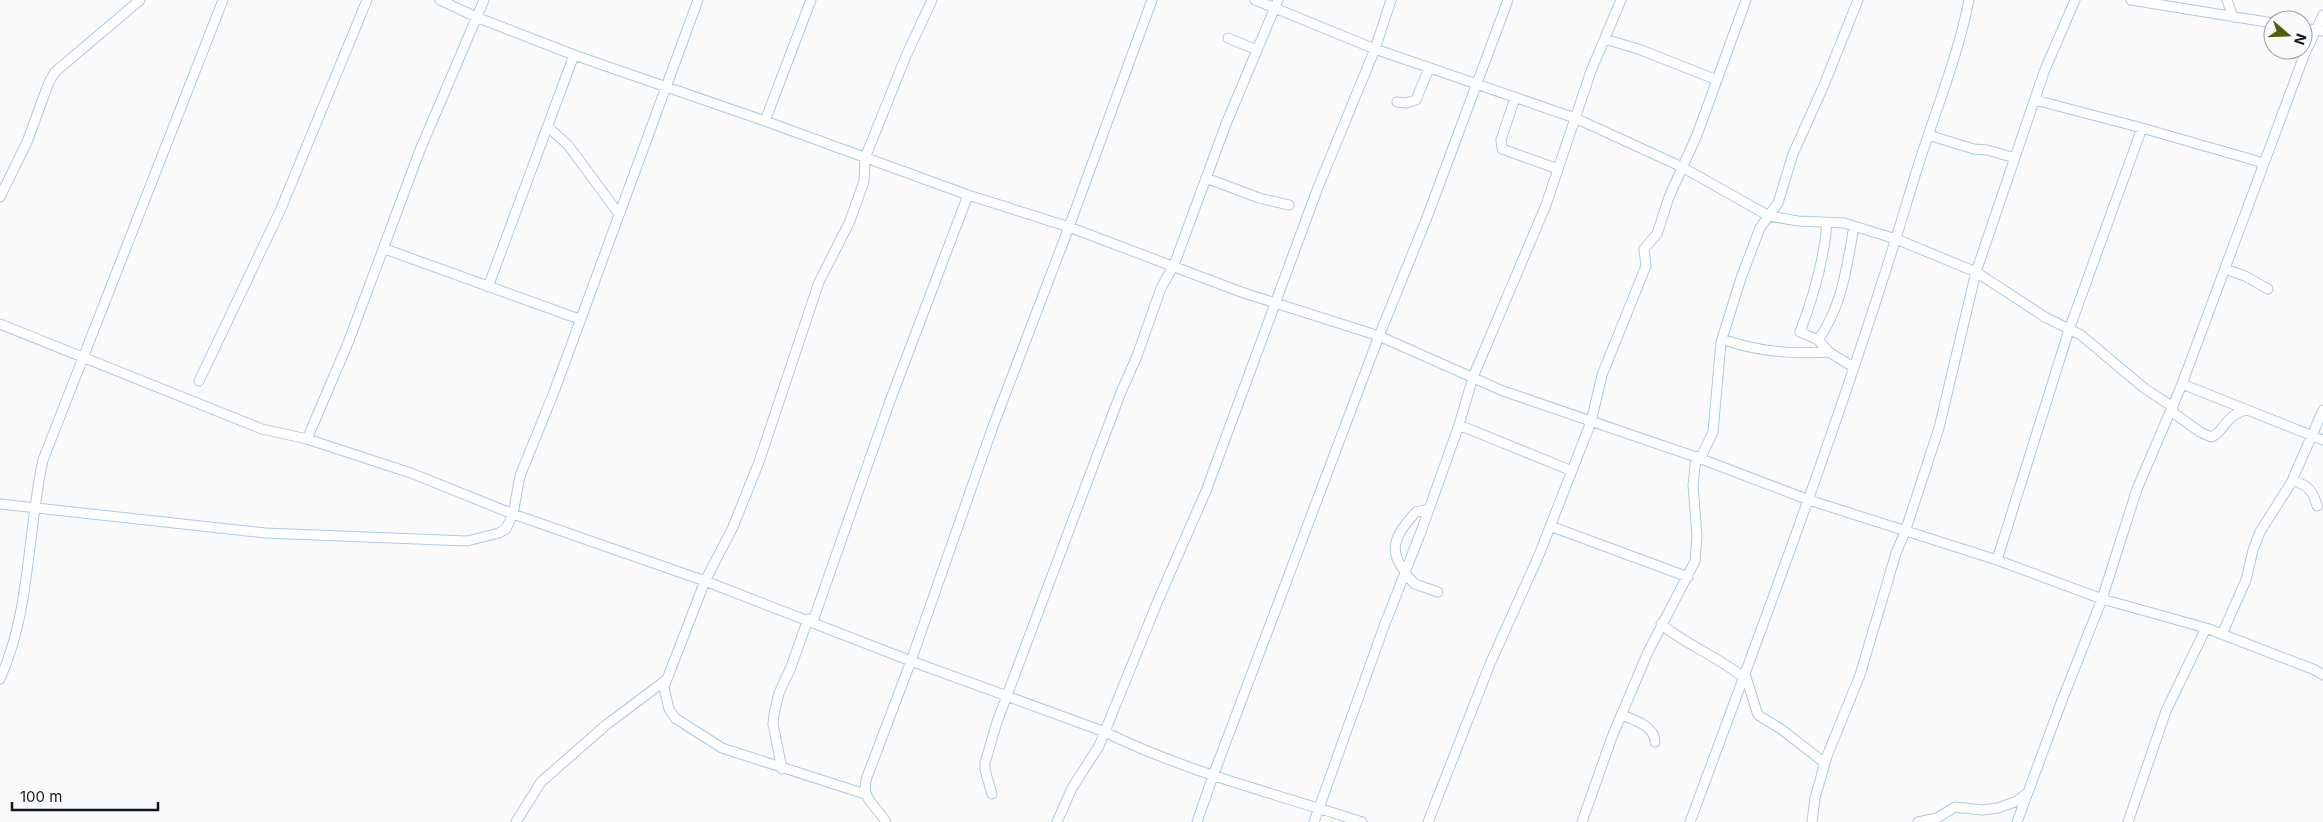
<svg xmlns="http://www.w3.org/2000/svg" width="2323" height="822" font-family="Inter,sans-serif">
<rect width="100%" height="100%" fill="#fafafa"/>
<g fill="none" stroke-linecap="round" stroke-linejoin="round">
<g stroke="#adcae4" stroke-width="11">
<path id="minor" d="M440,0L476,17L574,55L765,121L968,195L1069,227L1241,292L1379,336L1503,391L1696,457L1809,500L1997,560L2102,599L2206,628L2315,670L2323,675
M1255,0L1375,49L1575,118L1682,167L1769,216L1798,221L1844,223L1896,239L1976,272L2045,317L2081,335L2144,388L2173,407
M2131,0L2273,23
M2227,0L2233,17
M2303,28L2323,31
M1228,38L1257,50
M1605,39L1641,50L1717,80
M1515,98L1501,140L1502,149L1558,169
M2035,100L2142,128L2264,163
M1397,102L1406,103L1416,100L1429,68
M765,121L811,0
M548,127L568,145L619,214
M1928,135L1974,149L1987,150L2015,158
M1206,178L1259,198L1289,205
M0,197L27,142L49,82L55,72L140,0
M1827,223C1824,260 1813,298 1800,332L1818,340L1829,352L1853,367
M385,249L579,319
M2225,269L2245,276L2268,289
M488,287L574,55
M0,324L262,429L307,439L411,473L513,514L705,581L911,661L1105,732C1186,772 1276,794 1362,822
M1722,339C1758,352 1791,354 1829,352
M1818,340C1842,307 1847,266 1854,226
M199,381L280,211L367,0
M2182,384L2323,440
M2171,411L2200,432L2211,437C2224,433 2224,415 2247,410
M1459,425L1572,471
M307,439L348,343L420,150L484,0
M2293,480C2308,486 2313,490 2317,506
M0,504L265,533L467,541L499,533L506,529L513,514L520,476L554,392L698,0
M1550,526L1688,577
M1997,560L2069,330L2142,128
M1406,572C1385,550 1398,531 1416,512L1429,509
M1405,574L1415,584L1438,592
M813,621L890,401L968,195
M1661,624C1686,645 1719,657 1744,678
M2222,634L2246,580L2253,550L2260,532L2291,483L2323,410
M1745,674L1758,715L1781,729L1825,763
M0,679C31,610 27,533 43,460L223,0
M1622,715C1634,720 1655,726 1655,742
M782,769L773,724L774,714L779,693L791,667L808,619
M865,794L722,748L675,718L669,709L664,687L705,581L733,527L759,462L819,282L850,221L864,181L865,158L906,56L932,0
M992,794L985,770V763L997,722L1121,392L1137,356L1161,288L1174,265L1226,124L1278,0
M516,822L541,782L606,725L666,680
M886,822C875,804 860,799 867,777L911,661L992,429L1069,227L1152,0
M1057,822L1072,788L1099,746L1157,603L1206,491L1317,190L1375,49L1391,0
M1197,822L1213,776L1379,336L1426,220L1508,0
M1314,822L1383,629L1422,529L1459,425L1473,377L1546,205L1591,71L1621,0
M1428,822L1490,664L1539,555L1591,422L1602,375L1646,266L1644,249L1657,234L1669,197L1697,135L1746,0
M1582,822L1612,737L1648,652L1695,561L1697,536L1693,485L1696,457L1702,455L1713,432L1721,342L1741,278L1760,228L1778,203L1793,154L1824,85L1858,0
M1690,822C1769,609 1849,397 1914,179C1932,119 1957,61 1969,0
M1812,822L1815,798L1827,756L1860,675L1896,553L1905,532L1939,428L1976,272L2044,72L2075,0
M1918,822L1937,818L1955,807L1982,810L1998,808L2017,801L2027,793
M2017,822L2061,703L2102,599L2137,489L2182,384L2305,53L2323,15
M2128,822L2166,711L2206,628"/>
</g>
<use href="#minor" stroke="#fff" stroke-width="9"/>
</g>
<g transform="translate(2288 35) rotate(109)"><circle r="24" fill="#fafafa" stroke="#9ca0a3"/>
<path d="M0-4L9 19L0 12L-9 19Z" fill="#4f6108"/>
<text y="-8" font-size="14" font-weight="bold" text-anchor="middle" fill="#0e1821">N</text>
</g>
<path d="M12 802v8h146v-8" fill="none" stroke="#0e1821" stroke-width="2.5"/>
<text x="20" y="802" font-size="15" fill="#0e1821" stroke="#fafafa" stroke-width="4" paint-order="stroke">100 m</text>
</svg>
